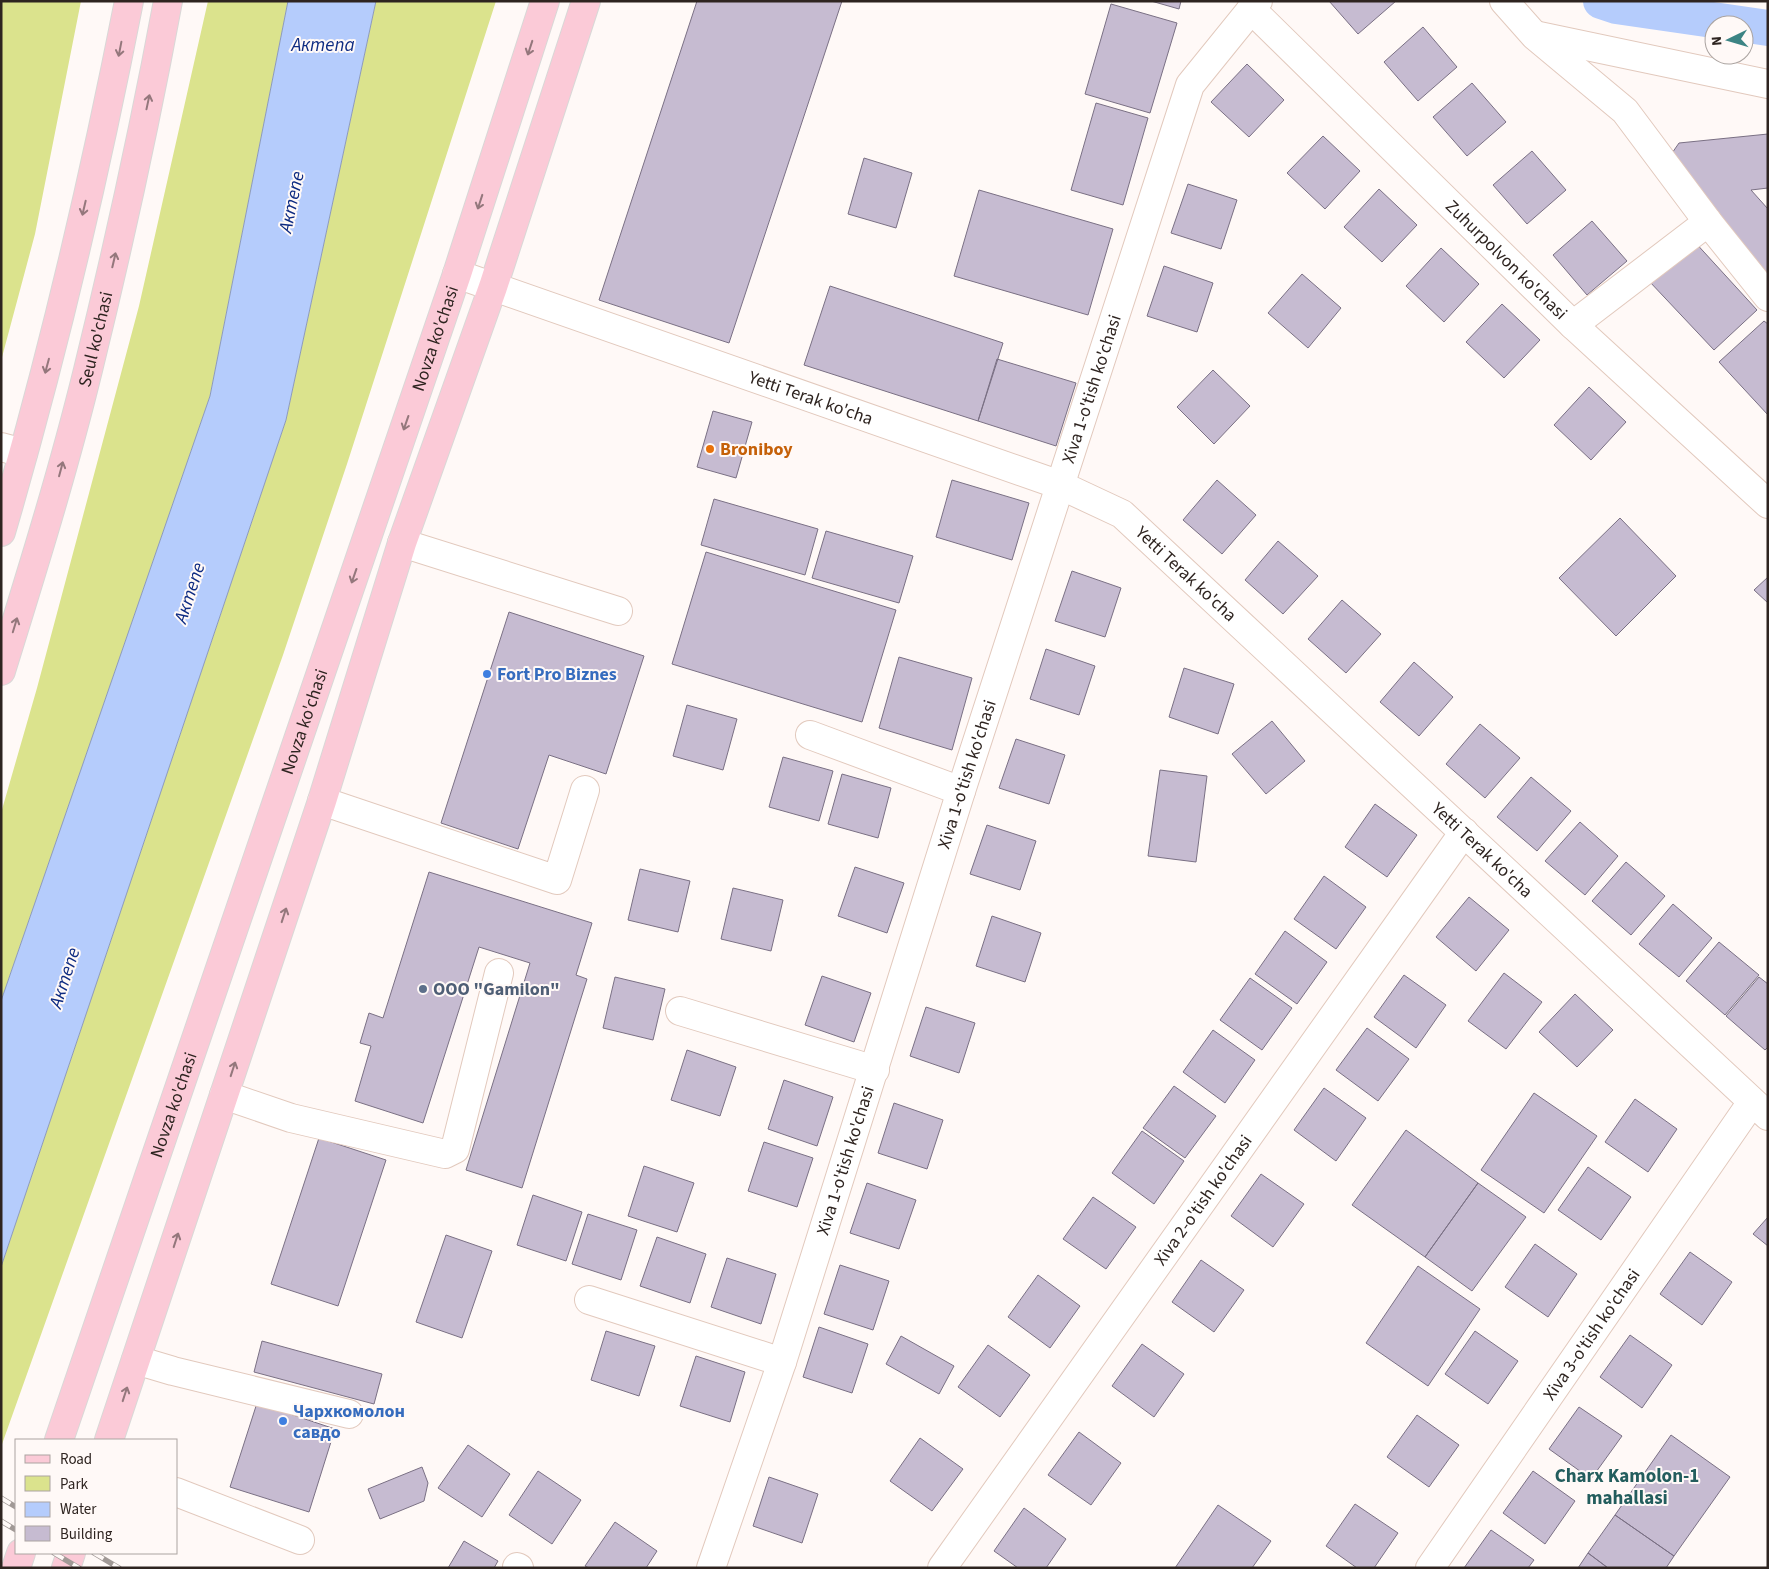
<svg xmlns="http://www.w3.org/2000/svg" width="1769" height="1569" font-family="'Source Sans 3',sans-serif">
<rect width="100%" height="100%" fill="#fff9f7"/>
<path fill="#dbe38d" d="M1,1H81L35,234L1,361Z
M208,1H288L210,396L1,1001V813L37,688L139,306Z
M376,1H496L347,464L283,655L1,1447V1267L286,420Z"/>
<path fill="#b5ccfc" stroke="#8c9aba" d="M288,1H376L286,420L1,1267V1001L210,396Z"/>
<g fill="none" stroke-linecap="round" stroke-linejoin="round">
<path stroke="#b5ccfc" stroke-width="36" d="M1601,1L1616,6L1768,28"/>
</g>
<path fill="#c6bbd1" stroke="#7a7084" d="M697,1H842L729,343L599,300Z
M1151,1H1181L1179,9Z
M1329,1H1396L1358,34Z
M1111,4L1177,23L1150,113L1085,94Z
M1423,27L1457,67L1418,101L1384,62Z
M1247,64L1284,100L1249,137L1211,102Z
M1472,83L1506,122L1467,156L1433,117Z
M1096,103L1148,118L1123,205L1071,190Z
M1768,134V188L1751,190L1768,209V281L1670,156L1679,143Z
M1323,136L1360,171L1325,209L1287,173Z
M1532,151L1566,190L1527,224L1493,185Z
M864,158L912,173L896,228L848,214Z
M1188,184L1237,200L1221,249L1171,233Z
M1379,189L1417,225L1382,262L1344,227Z
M979,190L1113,229L1088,315L954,276Z
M1592,221L1627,261L1587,295L1553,255Z
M1693,240L1757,310L1714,350L1649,281Z
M1441,248L1479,284L1444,322L1406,286Z
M1164,266L1213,283L1197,332L1147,316Z
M1302,274L1341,308L1308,348L1268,313Z
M830,286L1003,343L978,421L804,365Z
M1502,304L1540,340L1504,378L1466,342Z
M1764,321L1768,324V415L1719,362Z
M997,359L1076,383L1056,446L978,421Z
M1213,370L1250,406L1214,444L1177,407Z
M1589,387L1626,422L1591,460L1554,425Z
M713,411L752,422L736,478L697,467Z
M952,480L1029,503L1012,560L936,537Z
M1217,480L1256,515L1222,554L1183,520Z
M714,499L818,529L805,575L701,545Z
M1620,518L1676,576L1616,636L1559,578Z
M826,531L913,556L899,603L812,578Z
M1278,541L1318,576L1283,614L1245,580Z
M706,552L896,610L862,722L672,664Z
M1072,571L1121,588L1105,637L1055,621Z
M1768,577V603L1754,590Z
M1342,600L1381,634L1346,673L1308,639Z
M509,612L644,656L606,774L549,755L518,849L441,823Z
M1046,649L1095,666L1079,715L1030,699Z
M899,657L972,678L952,750L879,728Z
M1414,662L1453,697L1419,736L1380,702Z
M1184,668L1234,684L1218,734L1169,717Z
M687,705L737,719L723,770L673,756Z
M1272,721L1305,761L1266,794L1232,754Z
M1480,724L1520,758L1485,798L1446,764Z
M1016,739L1065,755L1049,804L999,788Z
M783,757L833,771L819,821L769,807Z
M1160,770L1207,776L1196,862L1148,856Z
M842,774L891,788L878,838L828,824Z
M1531,777L1571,811L1537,851L1497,817Z
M1375,804L1417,835L1387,877L1345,847Z
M1580,822L1618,856L1585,895L1545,861Z
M987,825L1036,841L1020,890L970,874Z
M1626,862L1665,896L1631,935L1592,901Z
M855,867L904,883L887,933L838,916Z
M640,869L690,881L678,932L628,920Z
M429,872L592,923L576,975L587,979L522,1188L466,1170L530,963L479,947L423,1123L355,1101L371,1046L360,1043L369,1013L383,1018Z
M1324,876L1366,907L1336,949L1294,919Z
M733,888L783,900L771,951L721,939Z
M1469,897L1509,930L1476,971L1436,937Z
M1673,904L1712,938L1679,977L1639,944Z
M992,916L1041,933L1025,982L976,966Z
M1285,931L1327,962L1297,1004L1255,974Z
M1719,942L1759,975L1725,1015L1686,981Z
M1504,973L1542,1002L1506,1049L1468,1021Z
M1404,975L1446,1005L1416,1048L1374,1017Z
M822,976L871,993L854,1042L805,1025Z
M615,977L665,989L653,1040L603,1028Z
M1759,977L1768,984V1047L1765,1050L1726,1016Z
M1250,978L1292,1008L1262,1050L1220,1020Z
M1575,994L1613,1030L1577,1067L1539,1032Z
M926,1007L975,1023L959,1073L910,1056Z
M1367,1028L1409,1059L1378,1101L1336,1070Z
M1213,1030L1255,1060L1225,1103L1183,1072Z
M687,1050L736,1067L720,1116L671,1100Z
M784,1080L833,1097L817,1146L768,1129Z
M1174,1086L1216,1116L1185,1158L1143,1128Z
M1324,1088L1366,1118L1336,1161L1294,1130Z
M1534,1093L1597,1136L1544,1213L1481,1170Z
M1635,1099L1677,1129L1648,1172L1605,1142Z
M894,1103L943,1120L927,1169L878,1153Z
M1406,1130L1478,1183L1425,1257L1352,1205Z
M1142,1131L1184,1161L1154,1204L1112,1173Z
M319,1138L386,1160L338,1306L271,1284Z
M764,1142L813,1158L797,1207L748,1191Z
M644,1166L694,1183L677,1232L628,1216Z
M1588,1167L1631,1197L1601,1240L1558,1210Z
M1261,1174L1304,1204L1273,1247L1231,1216Z
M867,1183L916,1200L899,1249L850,1233Z
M1478,1183L1526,1217L1472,1291L1425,1257Z
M533,1195L582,1212L566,1261L517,1245Z
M1093,1197L1136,1227L1106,1269L1063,1239Z
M588,1214L637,1230L621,1280L572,1264Z
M1768,1217V1246L1753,1234Z
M446,1235L492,1251L462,1338L416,1322Z
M657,1237L706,1254L690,1303L640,1286Z
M1535,1244L1577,1274L1548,1317L1505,1287Z
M1690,1252L1732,1282L1702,1325L1660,1294Z
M727,1258L776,1274L761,1324L711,1307Z
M1201,1260L1244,1290L1214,1332L1172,1302Z
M840,1265L889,1281L873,1330L824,1314Z
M1418,1266L1480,1309L1428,1386L1366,1343Z
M1038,1275L1080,1306L1050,1348L1008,1317Z
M819,1327L868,1344L852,1393L803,1377Z
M606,1331L655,1346L639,1396L591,1380Z
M1475,1331L1518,1361L1488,1404L1445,1374Z
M1630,1335L1672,1365L1642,1408L1600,1377Z
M901,1336L954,1366L939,1394L886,1364Z
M262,1341L382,1374L374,1404L254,1372Z
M1142,1344L1184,1374L1154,1417L1112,1386Z
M988,1345L1030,1375L1000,1417L958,1387Z
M696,1356L745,1372L730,1422L680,1406Z
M257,1403L335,1429L309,1512L230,1487Z
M1579,1407L1622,1436L1591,1479L1549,1449Z
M1417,1415L1459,1445L1429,1487L1387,1457Z
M1079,1432L1121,1463L1091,1505L1048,1475Z
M1671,1435L1730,1477L1674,1556L1615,1515Z
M920,1438L963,1469L932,1511L890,1481Z
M468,1445L510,1474L482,1517L438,1488Z
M422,1467L428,1483L424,1501L380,1519L368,1489Z
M538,1471L581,1500L552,1544L509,1515Z
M1533,1471L1575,1501L1545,1544L1503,1513Z
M769,1477L818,1494L802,1543L753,1526Z
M1355,1504L1398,1533L1374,1568H1357L1326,1546Z
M1218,1505L1271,1541L1252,1568H1175Z
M1024,1508L1066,1539L1046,1568H1018L994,1551Z
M1615,1515L1674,1556L1666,1568H1608L1588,1553Z
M615,1522L657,1551L646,1568H589L585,1566Z
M1491,1530L1534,1560L1528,1568H1464Z
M464,1541L498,1561L494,1568H448Z
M1588,1553L1608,1568H1578Z"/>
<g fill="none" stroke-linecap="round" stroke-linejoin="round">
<g stroke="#e2c9bd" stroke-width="30">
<g id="minor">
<path d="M1504,1L1535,36L1625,111L1708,222L1768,297"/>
<path id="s1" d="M1251,9L1573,325L1768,504"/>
<path d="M1539,36L1768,84"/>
<path id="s2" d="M457,274L1060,485L1122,514L1768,1116"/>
<path d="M1573,325L1708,222"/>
<path d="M1,447L23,453"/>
<path d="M402,543L618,611"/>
<path d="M810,735L961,791"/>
<path d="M322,801L557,880L585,790"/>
<path d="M680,1011L875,1070"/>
<path d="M224,1095L291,1118L445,1154L455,1149L499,973"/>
<path d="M589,1300L782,1362"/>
<path d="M136,1360L173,1371L349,1414"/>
<path d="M176,1492L300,1540"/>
<path d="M517,1567L519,1568"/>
<path id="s3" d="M711,1568L782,1362L961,791L1190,85L1258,1"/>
<path id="s4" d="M942,1568L1464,832"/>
<path id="s5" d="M1430,1568L1752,1102"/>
</g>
</g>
<g stroke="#d9d8d7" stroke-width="30">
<g id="major">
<path d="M1,532C52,358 94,180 129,1"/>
<path id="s6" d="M1,671C32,571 63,472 88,370C118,248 145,125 168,1"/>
<path id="s7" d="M59,1440L457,274L545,1"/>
<path d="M109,1440L322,801L402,543L493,287L586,1"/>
<path d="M16,1568L21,1553"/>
<path d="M66,1568L71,1553"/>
</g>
</g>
<use href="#minor" stroke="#fff" stroke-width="28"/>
<use href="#major" stroke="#fbcad7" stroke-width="28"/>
<g stroke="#a19996" stroke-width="5.5">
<path id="rail" d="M1,1498L16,1507
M1,1521L16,1530
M54,1553L79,1568
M94,1553L119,1568"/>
</g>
<use href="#rail" stroke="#fff9f7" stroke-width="4" stroke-dasharray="11" stroke-linecap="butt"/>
</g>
<defs><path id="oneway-shaft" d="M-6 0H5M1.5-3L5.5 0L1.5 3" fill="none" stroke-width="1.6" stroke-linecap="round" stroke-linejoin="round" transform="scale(1.25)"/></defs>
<g stroke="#94777c">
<use href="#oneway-shaft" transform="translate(530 48) rotate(108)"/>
<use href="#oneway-shaft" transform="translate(120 49) rotate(101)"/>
<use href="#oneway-shaft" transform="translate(148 102) rotate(-78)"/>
<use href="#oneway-shaft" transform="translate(480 202) rotate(108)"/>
<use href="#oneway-shaft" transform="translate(84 208) rotate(103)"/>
<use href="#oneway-shaft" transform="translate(114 260) rotate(-77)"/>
<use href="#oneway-shaft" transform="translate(47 366) rotate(105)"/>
<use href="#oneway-shaft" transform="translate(406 423) rotate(109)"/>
<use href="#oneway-shaft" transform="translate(61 469) rotate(-75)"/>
<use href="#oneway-shaft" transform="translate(354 576) rotate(109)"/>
<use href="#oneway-shaft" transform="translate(15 625) rotate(-73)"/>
<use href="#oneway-shaft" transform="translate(284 915) rotate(-72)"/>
<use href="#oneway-shaft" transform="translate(233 1069) rotate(-72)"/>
<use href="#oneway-shaft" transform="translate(176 1240) rotate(-72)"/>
<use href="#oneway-shaft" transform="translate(125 1394) rotate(-72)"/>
</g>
<circle fill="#e8710a" stroke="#fff9f7" stroke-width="2" cx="710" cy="449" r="5"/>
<g fill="#3f7fe0" stroke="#fff9f7" stroke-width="2">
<circle cx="487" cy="674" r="5"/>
<circle cx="283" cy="1421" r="5"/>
</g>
<circle fill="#5c6f8a" stroke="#fff9f7" stroke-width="2" cx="423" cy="989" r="5"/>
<g text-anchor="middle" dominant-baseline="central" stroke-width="4" stroke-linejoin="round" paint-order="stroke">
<g font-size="18" fill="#2e2420" stroke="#fff9f7">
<text stroke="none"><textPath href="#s1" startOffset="358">Zuhurpolvon ko'chasi</textPath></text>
<text stroke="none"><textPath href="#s7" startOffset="1164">Novza ko'chasi</textPath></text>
<text stroke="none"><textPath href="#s6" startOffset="345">Seul ko'chasi</textPath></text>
<text stroke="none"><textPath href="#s3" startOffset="1239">Xiva 1-o'tish ko'chasi</textPath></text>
<text stroke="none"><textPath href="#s2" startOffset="375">Yetti Terak ko'cha</textPath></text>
<text stroke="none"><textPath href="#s2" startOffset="795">Yetti Terak ko'cha</textPath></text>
<text stroke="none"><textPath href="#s7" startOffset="759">Novza ko'chasi</textPath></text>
<text stroke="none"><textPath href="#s3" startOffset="834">Xiva 1-o'tish ko'chasi</textPath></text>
<text stroke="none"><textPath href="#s2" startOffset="1200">Yetti Terak ko'cha</textPath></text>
<text stroke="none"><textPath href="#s7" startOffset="354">Novza ko'chasi</textPath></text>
<text stroke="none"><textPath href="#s3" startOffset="429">Xiva 1-o'tish ko'chasi</textPath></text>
<text stroke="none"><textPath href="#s4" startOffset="451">Xiva 2-o'tish ko'chasi</textPath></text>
<text stroke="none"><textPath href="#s5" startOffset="284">Xiva 3-o'tish ko'chasi</textPath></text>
</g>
<g font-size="18" font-weight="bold" fill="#c56008" stroke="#fff9f7" text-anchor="start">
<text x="720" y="449">Broniboy</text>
</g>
<g font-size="18" font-weight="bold" fill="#366cbe" stroke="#fff9f7" text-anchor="start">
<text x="497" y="674">Fort Pro Biznes</text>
<text x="293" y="1411">Чархкомолон<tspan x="293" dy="21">савдо</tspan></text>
</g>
<g font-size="18" font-weight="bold" fill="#4e5e75" stroke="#fff9f7" text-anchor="start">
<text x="433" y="989">ООО "Gamilon"</text>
</g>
<g font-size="19" font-style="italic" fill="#0e2b82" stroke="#fff9f7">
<text x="323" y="45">Актепа</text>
<text transform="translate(292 202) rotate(-78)">Актепе</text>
<text transform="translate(190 593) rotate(-72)">Актепе</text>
<text transform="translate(65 978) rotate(-72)">Актепе</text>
</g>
<g font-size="19" font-weight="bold" fill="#235d5d" stroke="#fff9f7">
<text x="1627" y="1476">Charx Kamolon-1<tspan x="1627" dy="22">mahallasi</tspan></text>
</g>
</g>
<rect width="1769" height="1569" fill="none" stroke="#2e2420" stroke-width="5"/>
<rect x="15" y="1439" width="162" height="115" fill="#fff9f7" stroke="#aba4a1"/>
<rect x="25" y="1455" width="25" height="8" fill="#fbcad7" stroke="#aba4a1"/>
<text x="60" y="1464" font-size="15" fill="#2e2420">Road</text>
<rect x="25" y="1476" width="25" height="15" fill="#dbe38d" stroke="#aba4a1"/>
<text x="60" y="1489" font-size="15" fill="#2e2420">Park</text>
<rect x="25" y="1502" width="25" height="15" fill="#b5ccfc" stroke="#aba4a1"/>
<text x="60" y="1514" font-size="15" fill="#2e2420">Water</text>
<rect x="25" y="1526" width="25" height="15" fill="#c6bbd1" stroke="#aba4a1"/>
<text x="60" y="1539" font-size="15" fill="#2e2420">Building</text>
<g transform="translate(1729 40) rotate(265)"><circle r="24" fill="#fff9f7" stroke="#aba4a1"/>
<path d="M0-4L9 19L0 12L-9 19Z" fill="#3c8484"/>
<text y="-8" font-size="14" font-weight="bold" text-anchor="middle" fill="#2e2420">N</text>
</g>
</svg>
